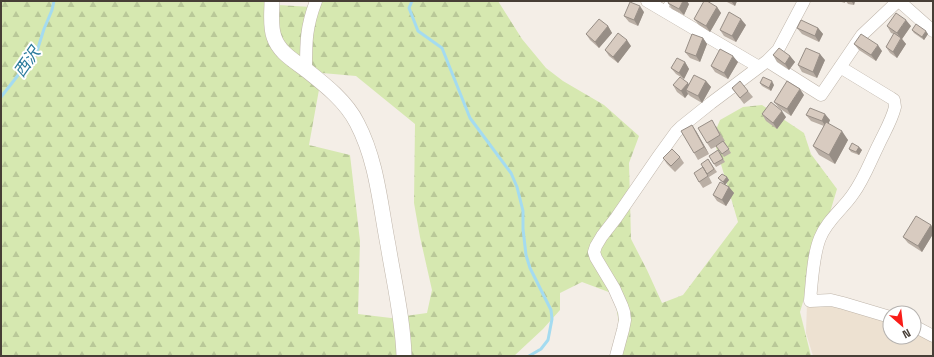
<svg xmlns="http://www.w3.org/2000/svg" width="934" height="357" font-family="'Space Grotesk','Noto Sans JP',sans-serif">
<defs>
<pattern id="forest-firs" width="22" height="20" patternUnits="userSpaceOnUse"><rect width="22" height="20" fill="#d6e8b0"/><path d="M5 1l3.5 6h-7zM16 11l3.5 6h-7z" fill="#b9c898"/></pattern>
</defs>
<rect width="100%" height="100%" fill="#f4eee7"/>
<path fill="#ede1d1" d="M807,303L830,305L890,320V337H914V329L933,343V356H813L806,333Z"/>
<path fill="url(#forest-firs)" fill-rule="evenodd" d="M1,1H278V5L312,7L314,1H498L522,39L546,68L563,81L604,105L639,136L629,163L631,239L647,270L662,303L683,295L738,222L713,137L720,120L743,107L762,105L804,133L811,154L837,189L800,312L811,356H620L618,318L614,294L582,282L560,293V310L543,329L514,356H1ZM322,73L356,76L415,124L414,203L420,237L432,290L427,313L391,318L358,314L360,241L350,155L309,145Z"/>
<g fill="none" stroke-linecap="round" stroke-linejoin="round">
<path stroke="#a4dbf0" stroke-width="3" d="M412,1L409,8L418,31L442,48L470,118L511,173L517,187L523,211V229L526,255L530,268L551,310L552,319L548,340L541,349L529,356
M1,97L37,51L44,29L52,10L54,1"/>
<g stroke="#bfb5aa" stroke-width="7">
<path id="service" d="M663,11L669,1"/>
</g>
<g stroke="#bfb5aa" stroke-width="13">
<path id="minor" d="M647,1L759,67
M899,1L933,31
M767,61L821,95L862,35L898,1
M840,67L891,98L894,100L895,107C892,120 884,133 878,146C870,162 864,179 853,194C843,209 827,220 820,238C813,255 812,281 810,301L831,300L843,303L890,317
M306,69C306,42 306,27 316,1
M914,326L933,336
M616,356L623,330L625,320L624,312L622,306L614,288L596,258L594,252L596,246L602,236L616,218L658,157L676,132L681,127L711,103L767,61L778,50L804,1"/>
</g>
<g stroke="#bfb5aa" stroke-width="16">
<path id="tertiary" d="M272,1C272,13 270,26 274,37C279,52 293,60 305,69C324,84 346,101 357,123C377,161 380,204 388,245C394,282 403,319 404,356"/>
</g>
<use href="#service" stroke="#fff" stroke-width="6"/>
<use href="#minor" stroke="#fff" stroke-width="12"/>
<use href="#tertiary" stroke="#fff" stroke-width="15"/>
</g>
<path fill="#baafa5" d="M725,1H737L735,6Z
M838,1H845V3Z
M846,1H855L854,5L848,4Z
M668,3L689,4L684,15L672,9Z
M717,7L721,13L710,32L699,25L694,19Z
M644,12L638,26L629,22L624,16Z
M746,25L736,42L724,36L720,30Z
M608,26L612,33L599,48L590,40L586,34Z
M887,26H911L902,39L906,44L897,58L890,53L886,47L894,34L891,33Z
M797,28H818L823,34L819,42L802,34Z
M912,30L928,34L924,40L914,33Z
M703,38L707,44L700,62L690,58L685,52Z
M854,44L882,51L876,61L859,50Z
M631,46L618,63L609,56L605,50Z
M773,55L790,56L795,62L789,70L777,62Z
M825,60L817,78L802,72L798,65Z
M685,62L689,69L684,79L676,74L671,68Z
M738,62L728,79L715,72L711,66Z
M706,81L711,87L702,103L690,96L688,94L685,98L677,92L673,85H689Z
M760,83L774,85L771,91L762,86Z
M732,88L748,91L753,97L744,104Z
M804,95L791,116L779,108L774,102Z
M762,114L786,117L777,129L766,121Z
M806,115L830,120L828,123L848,140L835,164L819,155L813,146L824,126L811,121Z
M716,126L725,141H724L731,153L724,157L717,146L711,149L707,143Z
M696,131L709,154L698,160L694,153Z
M859,147L862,150L859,155L851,152L849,149Z
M718,150L725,162L716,167L709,156Z
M680,157L684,163L675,172L667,164L663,158Z
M708,159L717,172L709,177L712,183L703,188L699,182L703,167Z
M727,177L729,180L725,185L729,187L734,193L726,206L717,201L713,195L725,185L718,178Z
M931,225L933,229V234L922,252L908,243L903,237Z"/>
<path fill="#978e86" d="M683,1H687L689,4L684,15L679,9Z
M731,1H737L735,6Z
M852,1H855L854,5L852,2Z
M640,6L644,12L638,26L634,20Z
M717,7L721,13L710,32L706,26Z
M741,19L746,25L736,42L732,36Z
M906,20L911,26L902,39L906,44L897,58L893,52L901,39L897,33Z
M608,26L612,33L599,48L595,42Z
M818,28L823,34L819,42L815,36Z
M926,31L928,34L924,40L922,37Z
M703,38L707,44L700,62L696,56Z
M627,40L631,46L618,63L613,57Z
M878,45L882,51L876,61L871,55Z
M820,54L825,60L817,78L813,72Z
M733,56L738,62L728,79L724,73Z
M790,56L795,62L789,70L785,64Z
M685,62L689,69L684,79L679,73Z
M706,81L711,87L702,103L698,96Z
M772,81L774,85L771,91L769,88Z
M688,83L692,89L686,90L688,94L685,98L681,91Z
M800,89L804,95L791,116L787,109Z
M782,111L786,117L777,129L773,123Z
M825,114L830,120L827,128L822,121Z
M692,125L696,131L709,154L704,147Z
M842,131L848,140L835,164L829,155Z
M859,147L862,150L859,155L856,152Z
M727,177L729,180L725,185L723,182Z
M729,187L734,193L726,206L722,200Z
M931,225L933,229V234L922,252L918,246Z"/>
<path fill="#d8cbc0" stroke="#978e86" d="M669,1H683L679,9L668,3Z
M704,1H707L717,7L706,26L694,19Z
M630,2L640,6L634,20L624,16Z
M729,12L741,19L732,36L720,30Z
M896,13L906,20L897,33L887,26Z
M599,19L608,26L595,42L586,34Z
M801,20L818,28L815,36L797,28Z
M916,24L926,31L922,37L912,30Z
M618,33L627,40L613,57L605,50Z
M894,33L901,38L893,52L886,47Z
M692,34L703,38L696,56L685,52Z
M861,34L878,45L871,55L854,44Z
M779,48L790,56L785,64L773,55Z
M806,48L820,54L813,72L798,65Z
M720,49L733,56L724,73L711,66Z
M677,58L685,62L679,73L671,68Z
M694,75L706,81L698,96L686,90Z
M680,77L688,83L681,91L673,85Z
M763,77L772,81L769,88L760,83Z
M740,81L748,91L740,98L732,88Z
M787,81L800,89L787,109L774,102Z
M771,102L782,111L773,123L762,114Z
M810,108L825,114L822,121L806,115Z
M712,120L720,135L707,143L698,128Z
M826,122L842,131L829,155L813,146Z
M692,125L704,147L694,153L681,131Z
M723,141L729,149L722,154L716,146Z
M852,143L859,147L856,152L849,149Z
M672,149L680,157L671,166L663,158Z
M718,150L723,159L714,164L709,156Z
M708,159L714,169L707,174L701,164Z
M703,167L708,176L699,182L694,173Z
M722,174L727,177L723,182L718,178Z
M720,182L729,187L722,200L713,195Z
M916,216L931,225L918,246L903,237Z"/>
<g text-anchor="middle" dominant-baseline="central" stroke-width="4" stroke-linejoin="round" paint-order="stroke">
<g font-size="16" font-style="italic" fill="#2a7a9b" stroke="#fff">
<text transform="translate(27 62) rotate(-55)">西沢</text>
</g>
</g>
<rect width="934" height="357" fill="none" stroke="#473e36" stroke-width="4"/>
<g transform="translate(902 325) rotate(152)"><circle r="19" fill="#ffffff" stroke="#b5b2af"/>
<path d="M0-3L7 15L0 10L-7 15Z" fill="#f91d19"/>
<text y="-6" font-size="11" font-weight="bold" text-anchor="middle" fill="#473e36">N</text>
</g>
</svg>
